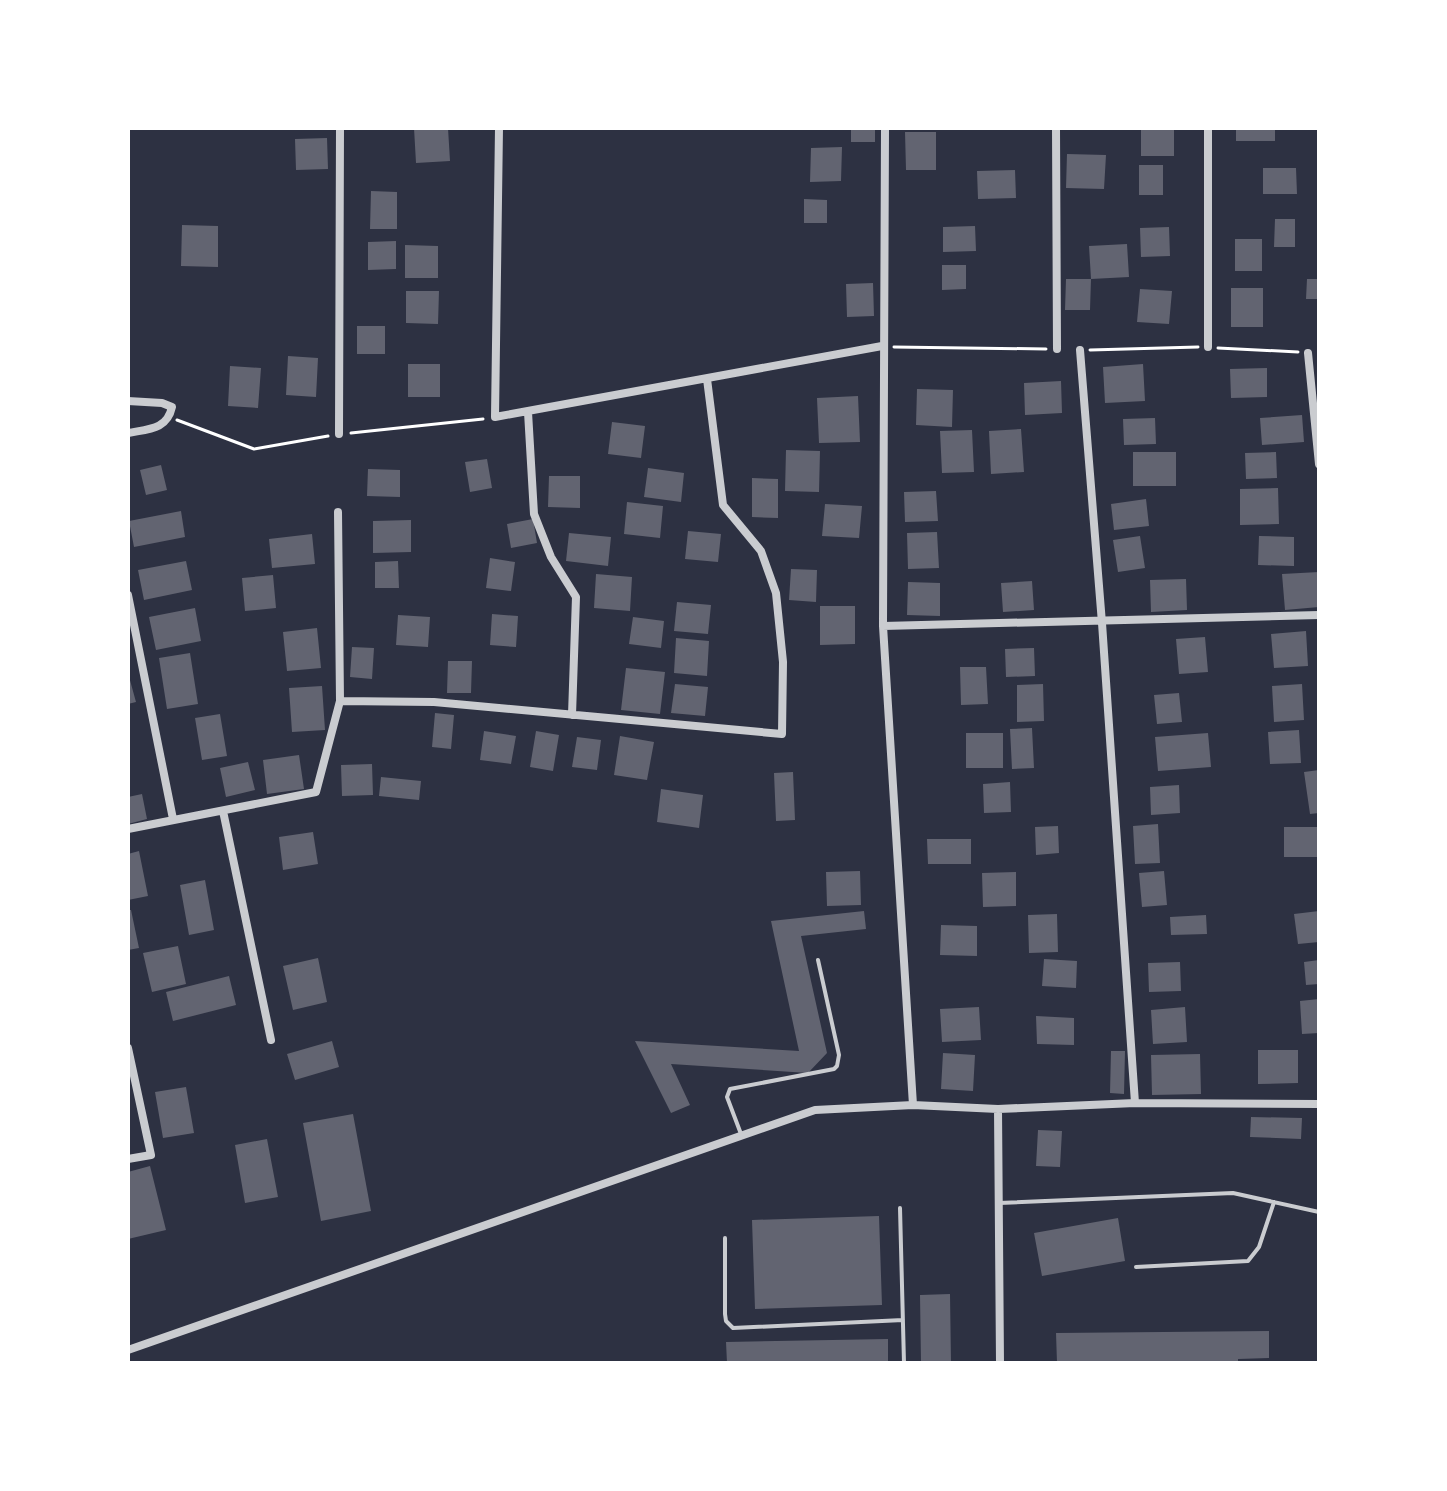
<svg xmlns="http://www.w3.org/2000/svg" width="1447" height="1491" font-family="'Golos Text',sans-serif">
<rect width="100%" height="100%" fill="#2d3142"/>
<path fill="#626471" d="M414,128H448L450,161L416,163Z
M851,128H875V142H851Z
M1141,128H1174V156H1141Z
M1236,128H1275V141H1236Z
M905,132H936V170H906Z
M327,138L328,169L296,170L295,139Z
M842,147L841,181L810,182L811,148Z
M1067,154L1106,155L1104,189L1066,188Z
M1139,165H1163V195H1139Z
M1263,168H1296L1297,194H1263Z
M1015,170L1016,198L978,199L977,171Z
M371,191L397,192V229H370Z
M804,199L827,200V223H804Z
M1275,219H1295V247H1274Z
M182,225L218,226V267L181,266Z
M975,226L976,251L943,252V227Z
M1169,227L1170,256L1141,257L1140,228Z
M1235,239H1262V271H1235Z
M396,241V269L368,270V242Z
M1127,244L1129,277L1091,279L1089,246Z
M405,245L438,246V278H405Z
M942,265H966V289L942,290Z
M1066,279H1091L1090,310H1065Z
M1307,279H1319V299H1306Z
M873,283L874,316L847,317L846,284Z
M1231,288H1263V327H1231Z
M1140,289L1172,291L1169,324L1137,322Z
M406,291H439L438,324L406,323Z
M357,326H385V354H357Z
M288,356L318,358L316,397L286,395Z
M408,364H440V397H408Z
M1143,364L1145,401L1105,403L1103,367Z
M230,366L261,368L258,408L228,406Z
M1267,368V397L1231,398L1230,369Z
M1061,381L1062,413L1025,415L1024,383Z
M917,389L953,390L952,427L916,425Z
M858,396L860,442L819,443L817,398Z
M1302,415L1304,442L1262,445L1260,418Z
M1155,418L1156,444L1124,445L1123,419Z
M612,422L645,426L641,458L608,454Z
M1021,429L1024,472L991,474L989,431Z
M972,430L974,472L942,473L940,431Z
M786,450L820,451L819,492L785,491Z
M1133,452H1176V486H1133Z
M1276,452L1277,478L1246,479L1245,453Z
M487,459L492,488L470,492L465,462Z
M161,465L167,490L146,495L140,470Z
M648,468L684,473L681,502L644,497Z
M368,469L400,470V497L367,496Z
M549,476H580V508L548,507Z
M752,478L778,479V518L752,517Z
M1278,488L1279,524L1240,525V489Z
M936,491L938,521L905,522L904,492Z
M1146,499L1149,526L1114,530L1111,504Z
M627,502L663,506L660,538L624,534Z
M825,504L862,506L859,538L822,536Z
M181,511L185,537L134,547L129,521Z
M533,519L537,543L511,548L507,524Z
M411,520V552L373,553V521Z
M688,531L721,534L718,562L685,559Z
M937,532L939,568L908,569L907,533Z
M569,533L611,537L608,566L566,561Z
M312,534L315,564L272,568L269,539Z
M1140,536L1145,568L1118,572L1113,540Z
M1259,536L1294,537V566L1258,565Z
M490,558L515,562L511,591L486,588Z
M186,561L192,590L144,600L138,570Z
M398,561L399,588H375V562Z
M791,569L817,570L816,602L789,600Z
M1319,572V607L1285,610L1282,574Z
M596,574L632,577L630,611L594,608Z
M273,575L276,608L245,611L242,578Z
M1186,579L1187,610L1151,612L1150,580Z
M1032,581L1034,610L1003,612L1001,583Z
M908,582L940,583V616L907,615Z
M677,602L711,605L708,634L674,631Z
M820,606H855V644L820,645Z
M195,608L201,641L156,650L149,617Z
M492,614L518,616L516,647L490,645Z
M398,615L430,617L428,647L396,645Z
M633,617L664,621L661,648L629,644Z
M317,628L321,668L287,671L283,632Z
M1306,631L1308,666L1274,668L1271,634Z
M1205,637L1208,672L1179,674L1176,639Z
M676,638L709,641L707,676L674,673Z
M352,647L374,648L372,679L350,677Z
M1034,648L1035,676L1006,677L1005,649Z
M190,653L198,704L167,709L159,658Z
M448,661H472L471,693H447Z
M960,667H986L988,704L961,705Z
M626,668L665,672L660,714L621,710Z
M128,673L136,702L128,704Z
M675,684L708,687L705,716L671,713Z
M1043,684L1044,721L1017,722V685Z
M1302,684L1304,720L1274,722L1272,686Z
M322,686L325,730L292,732L289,688Z
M1179,693L1182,722L1157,724L1154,695Z
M435,713L454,715L451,749L432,747Z
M220,714L227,756L202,760L195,718Z
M1032,728L1034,768L1012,769L1010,729Z
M1299,730L1301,763L1270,764L1268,732Z
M484,731L516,736L511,764L480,760Z
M536,731L559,735L553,771L530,767Z
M966,733H1003V768H966Z
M1208,733L1211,767L1158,771L1155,737Z
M620,736L654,742L647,780L614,775Z
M577,737L601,740L597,770L572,767Z
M299,755L304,789L267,794L263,760Z
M248,762L255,790L226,797L220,768Z
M372,764L373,795L342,796L341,765Z
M1319,770V813L1310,814L1304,772Z
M793,772L795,820L776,821L774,773Z
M381,777L421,781L419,800L379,796Z
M1010,782L1011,812L984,813L983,784Z
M1179,785L1180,813L1151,815L1150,787Z
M661,789L703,795L699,828L657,822Z
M142,794L147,819L128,824V797Z
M1158,824L1160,863L1135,864L1133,826Z
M1058,826L1059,853L1036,855L1035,827Z
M1284,827H1319V857H1284Z
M313,832L318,864L283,870L279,837Z
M927,839H971V864H928Z
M139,851L148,896L128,900V854Z
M860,871L861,905L827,906L826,872Z
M1164,871L1167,905L1142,907L1139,873Z
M1016,872V906L983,907L982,873Z
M205,880L214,930L189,935L180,885Z
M128,910H131L139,948L128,950Z
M864,911L866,929L801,936L827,1053L808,1073L671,1064L690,1105L671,1113L635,1041L799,1051L771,921Z
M1319,911V942L1298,944L1294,914Z
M1057,914L1058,952L1029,953L1028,915Z
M1206,915L1207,934L1171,935L1170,917Z
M941,925L977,926V956L940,955Z
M178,946L186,984L152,992L143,953Z
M318,958L327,1002L293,1010L283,966Z
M1044,959L1077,961L1076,988L1042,986Z
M1319,960V984L1306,985L1304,962Z
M1180,962L1181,991L1149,992L1148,963Z
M229,976L236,1005L173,1021L166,992Z
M1319,999V1033L1302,1034L1300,1001Z
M979,1007L981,1040L942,1042L940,1009Z
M1185,1007L1187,1042L1153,1044L1151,1010Z
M1036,1016L1074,1018V1045L1037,1044Z
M332,1041L339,1067L295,1080L287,1054Z
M1258,1050H1298V1083L1258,1084Z
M1111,1051H1125L1124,1094L1110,1093Z
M943,1053L975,1055L973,1091L941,1089Z
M1200,1054L1201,1094L1152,1095L1151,1055Z
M186,1087L194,1133L163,1138L155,1092Z
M353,1114L371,1211L321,1221L303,1123Z
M1251,1117L1302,1118L1301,1139L1250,1137Z
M1038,1130L1062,1131L1060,1167L1036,1166Z
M267,1139L278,1197L245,1203L235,1145Z
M150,1166L166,1230L128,1239V1172Z
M879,1216L882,1305L755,1309L752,1220Z
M1118,1218L1125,1261L1042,1276L1034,1233Z
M950,1294L951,1363H921L920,1295Z
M1269,1331V1358L1238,1359V1363H1057L1056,1333Z
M888,1339V1363H727L726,1342Z"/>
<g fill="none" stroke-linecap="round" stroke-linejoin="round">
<path stroke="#fff" stroke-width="3" d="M894,347L1046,349
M1218,348L1298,352
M1090,350L1198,347
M177,420L254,449L328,436
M351,433L483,419"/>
<path stroke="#caccd0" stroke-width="4" d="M741,1134L727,1097L730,1089L834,1069L837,1066L839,1055L818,960
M999,1203L1233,1193L1319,1212
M900,1208L904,1363
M725,1238V1314L726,1321L733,1328L903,1320
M1136,1267L1248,1261L1259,1247L1274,1202"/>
<path stroke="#caccd0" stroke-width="8" d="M499,128L495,417L882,346
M885,128L883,626L913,1105
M1056,128L1057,349
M1208,128V347
M1080,350L1102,623L1135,1103
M1308,353L1319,464
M128,401L162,403L172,407C167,430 148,429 128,433
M528,412L534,514L551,557L576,597L572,715
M339,434L340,128
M128,595L173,819
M883,626L1319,615
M340,701L434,702L782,734L783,662L776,593L761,551L723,505L707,379
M223,811L271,1040
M128,829L316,792L340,701L338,512
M128,1048L151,1155L128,1159
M998,1109L1000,1363
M128,1350L815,1110L913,1105L998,1109L1135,1103L1319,1104"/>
</g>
<rect width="1447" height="1491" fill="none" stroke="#ffffff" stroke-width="260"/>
</svg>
